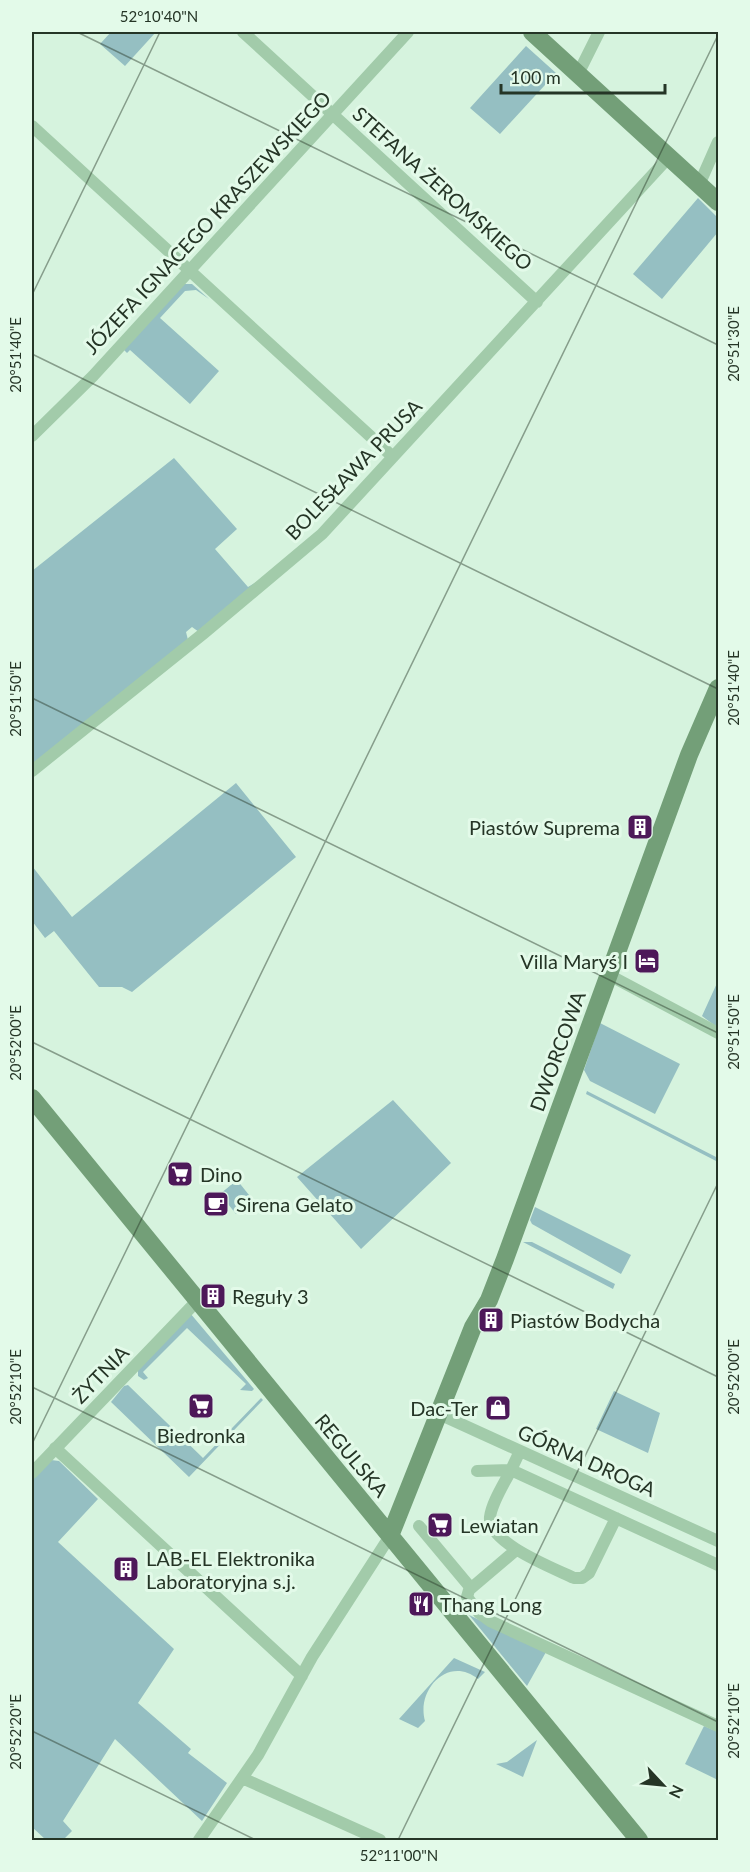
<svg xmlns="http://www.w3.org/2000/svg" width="750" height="1872" font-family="Lato,sans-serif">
<rect width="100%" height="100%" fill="#d6f3de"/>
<path fill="#95bfc2" d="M111,32H156L125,66L100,44Z
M526,46L556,73L500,134L470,108Z
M698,198L718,218V232L662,299L633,274Z
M184,284H192L209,299L196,290L185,291L160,318L219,371L190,404L130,350L127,353L123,349Z
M174,458L237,529L215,549L248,587L263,578L199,632L192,627L186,632L188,640L32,765V571Z
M236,783L296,857L132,992L122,987H99L54,931L45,938L32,921V866L72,917Z
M718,981V1028L702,1016Z
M600,1023L680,1064L655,1114L590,1081L584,1070Z
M587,1091L718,1158V1162L586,1094Z
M393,1100L451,1163L361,1249L297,1177Z
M237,1180L253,1200L236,1214L220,1194Z
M535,1207L631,1255L621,1274L532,1224L530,1220Z
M523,1242H532L615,1284L613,1289Z
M190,1313L254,1389L252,1391L240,1390L246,1384L187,1328L143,1372L148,1378L144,1380L138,1376V1370Z
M128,1385L203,1458L261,1398L263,1400L189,1477L111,1402L124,1386Z
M614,1391L660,1413L648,1453L596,1429Z
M51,1460L59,1461L98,1499L58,1542L174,1649L138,1703L191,1749L188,1753L227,1783L202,1821L115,1739L63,1821L72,1831L63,1840H46L32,1827V1480Z
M469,1615L546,1652L527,1686Z
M454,1658L485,1672L478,1679C449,1655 416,1689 425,1721L418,1728L399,1719Z
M704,1726L718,1732V1780L685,1764Z
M537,1740L523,1777L496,1764L507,1762Z"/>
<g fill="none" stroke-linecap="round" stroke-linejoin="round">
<path stroke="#a2cbaa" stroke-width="12" d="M243,32L537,302
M578,74L599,32
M32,126L393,457
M699,185L718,142
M32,436L93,376L408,32
M32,771L204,633L322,534L669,157
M609,975L718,1033
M439,1414L718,1541
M55,1448L302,1676
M520,1451L511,1470L718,1565
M477,1471L511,1470C504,1484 492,1502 490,1517C487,1543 556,1569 574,1578H582L589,1573L616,1518
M32,1473L196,1302
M419,1526L470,1587
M515,1551L469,1590L467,1597L479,1613L490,1621L718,1726
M242,1778L380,1840
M199,1840L258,1755L312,1657L390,1536"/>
<path stroke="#739f78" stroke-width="18" d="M532,32L718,202
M32,1098L639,1840
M390,1536L473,1327L489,1300L505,1259L689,755L718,688"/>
</g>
<path fill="none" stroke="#253526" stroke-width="1.5" stroke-opacity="0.45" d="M77,32L718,345M32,295L160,32M32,354L718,689M32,698L718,1033M32,1042L718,1377M32,1387L718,1722M32,1444L718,35M32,1731L256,1840M398,1840L718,1183"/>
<defs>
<g id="building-square" transform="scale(1.35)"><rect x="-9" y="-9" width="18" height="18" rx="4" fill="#4d1859" stroke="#e3fae9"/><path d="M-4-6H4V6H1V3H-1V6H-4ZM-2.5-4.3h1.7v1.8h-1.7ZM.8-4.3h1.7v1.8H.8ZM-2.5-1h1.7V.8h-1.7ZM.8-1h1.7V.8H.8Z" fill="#fff"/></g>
<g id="hotel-square" transform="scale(1.35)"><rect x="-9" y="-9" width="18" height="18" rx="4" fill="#4d1859" stroke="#e3fae9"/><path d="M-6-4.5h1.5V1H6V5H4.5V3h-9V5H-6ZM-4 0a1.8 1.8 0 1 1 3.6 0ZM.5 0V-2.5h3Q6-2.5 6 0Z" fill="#fff"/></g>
<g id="supermarket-square" transform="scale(1.35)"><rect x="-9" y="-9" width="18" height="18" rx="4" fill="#4d1859" stroke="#e3fae9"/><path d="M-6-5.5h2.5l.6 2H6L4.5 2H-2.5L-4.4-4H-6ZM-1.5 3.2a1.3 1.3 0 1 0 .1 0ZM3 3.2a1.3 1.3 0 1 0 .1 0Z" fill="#fff"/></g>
<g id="cafe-square" transform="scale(1.35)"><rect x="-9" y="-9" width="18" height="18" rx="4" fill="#4d1859" stroke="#e3fae9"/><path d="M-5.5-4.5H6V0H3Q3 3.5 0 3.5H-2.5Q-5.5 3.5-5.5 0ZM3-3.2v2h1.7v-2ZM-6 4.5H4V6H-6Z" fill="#fff"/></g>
<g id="shop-square" transform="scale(1.35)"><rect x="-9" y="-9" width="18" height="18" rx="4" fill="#4d1859" stroke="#e3fae9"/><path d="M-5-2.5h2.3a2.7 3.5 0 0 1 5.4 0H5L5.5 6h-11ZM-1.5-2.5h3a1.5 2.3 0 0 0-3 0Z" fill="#fff"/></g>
<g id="restaurant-square" transform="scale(1.35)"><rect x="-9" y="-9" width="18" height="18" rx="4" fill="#4d1859" stroke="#e3fae9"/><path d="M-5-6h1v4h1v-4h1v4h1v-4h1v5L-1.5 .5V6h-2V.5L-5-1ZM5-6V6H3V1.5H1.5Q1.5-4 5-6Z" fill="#fff"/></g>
</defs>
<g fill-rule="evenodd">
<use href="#building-square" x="640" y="827"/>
<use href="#hotel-square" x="647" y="961"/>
<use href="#supermarket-square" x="180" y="1174"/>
<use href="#cafe-square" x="216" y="1204"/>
<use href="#building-square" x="213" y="1296"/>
<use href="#building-square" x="491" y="1320"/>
<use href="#supermarket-square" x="201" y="1406"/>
<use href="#shop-square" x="498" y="1408"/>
<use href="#supermarket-square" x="440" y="1525"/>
<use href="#building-square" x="126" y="1569"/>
<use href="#restaurant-square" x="421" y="1604"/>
</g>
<g text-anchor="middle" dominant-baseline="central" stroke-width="6" stroke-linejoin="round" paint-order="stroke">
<g font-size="20" fill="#253526" stroke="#e3fae9">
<text transform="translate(443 188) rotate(42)">STEFANA ŻEROMSKIEGO</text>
<text transform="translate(207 222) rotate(-47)">JÓZEFA IGNACEGO KRASZEWSKIEGO</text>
<text transform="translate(353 469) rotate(-46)">BOLESŁAWA PRUSA</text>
<text transform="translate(557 1051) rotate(-70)">DWORCOWA</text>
<text transform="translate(100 1374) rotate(-46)">ŻYTNIA</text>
<text transform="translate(352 1455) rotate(50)">REGULSKA</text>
<text transform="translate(587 1460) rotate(24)">GÓRNA DROGA</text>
</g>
<g font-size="20" fill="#253526" stroke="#e3fae9" text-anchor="start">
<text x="620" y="827" text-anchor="end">Piastów Suprema</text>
<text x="628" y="961" text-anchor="end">Villa Maryś I</text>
<text x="200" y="1174">Dino</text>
<text x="236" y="1204">Sirena Gelato</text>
<text x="232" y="1296">Reguły 3</text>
<text x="510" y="1320">Piastów Bodycha</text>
<text x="478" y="1408" text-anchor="end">Dac-Ter</text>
<text x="201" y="1435" text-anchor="middle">Biedronka</text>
<text x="460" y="1525">Lewiatan</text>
<text x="146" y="1558">LAB-EL Elektronika<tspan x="146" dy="23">Laboratoryjna s.j.</tspan></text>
<text x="440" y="1604">Thang Long</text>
</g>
</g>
<rect width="750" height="1872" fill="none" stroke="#e3fae9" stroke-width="66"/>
<g transform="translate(663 1785) rotate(116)" stroke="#e3fae9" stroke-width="4.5" paint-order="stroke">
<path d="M0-4.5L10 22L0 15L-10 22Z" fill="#253526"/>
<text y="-9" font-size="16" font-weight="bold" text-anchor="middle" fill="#253526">N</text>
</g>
<path d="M501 84v9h164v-9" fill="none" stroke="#253526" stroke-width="3"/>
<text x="510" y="84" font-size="18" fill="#253526" stroke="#e3fae9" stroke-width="4.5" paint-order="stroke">100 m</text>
<rect x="33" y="33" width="684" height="1806" fill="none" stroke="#253526" stroke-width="2"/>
<g font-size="15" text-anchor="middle" fill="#253526">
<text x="159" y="22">52°10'40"N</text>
<text transform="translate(734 344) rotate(-90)" y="5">20°51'30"E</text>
<text transform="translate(16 355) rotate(-90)" y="5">20°51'40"E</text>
<text transform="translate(734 688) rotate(-90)" y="5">20°51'40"E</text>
<text transform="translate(16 699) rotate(-90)" y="5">20°51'50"E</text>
<text transform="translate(734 1032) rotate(-90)" y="5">20°51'50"E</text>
<text transform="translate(16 1043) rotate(-90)" y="5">20°52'00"E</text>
<text transform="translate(734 1377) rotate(-90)" y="5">20°52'00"E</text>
<text transform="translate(16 1387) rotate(-90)" y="5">20°52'10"E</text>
<text transform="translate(734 1721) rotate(-90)" y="5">20°52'10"E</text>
<text transform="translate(16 1732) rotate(-90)" y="5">20°52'20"E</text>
<text x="399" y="1861">52°11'00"N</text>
</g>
</svg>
